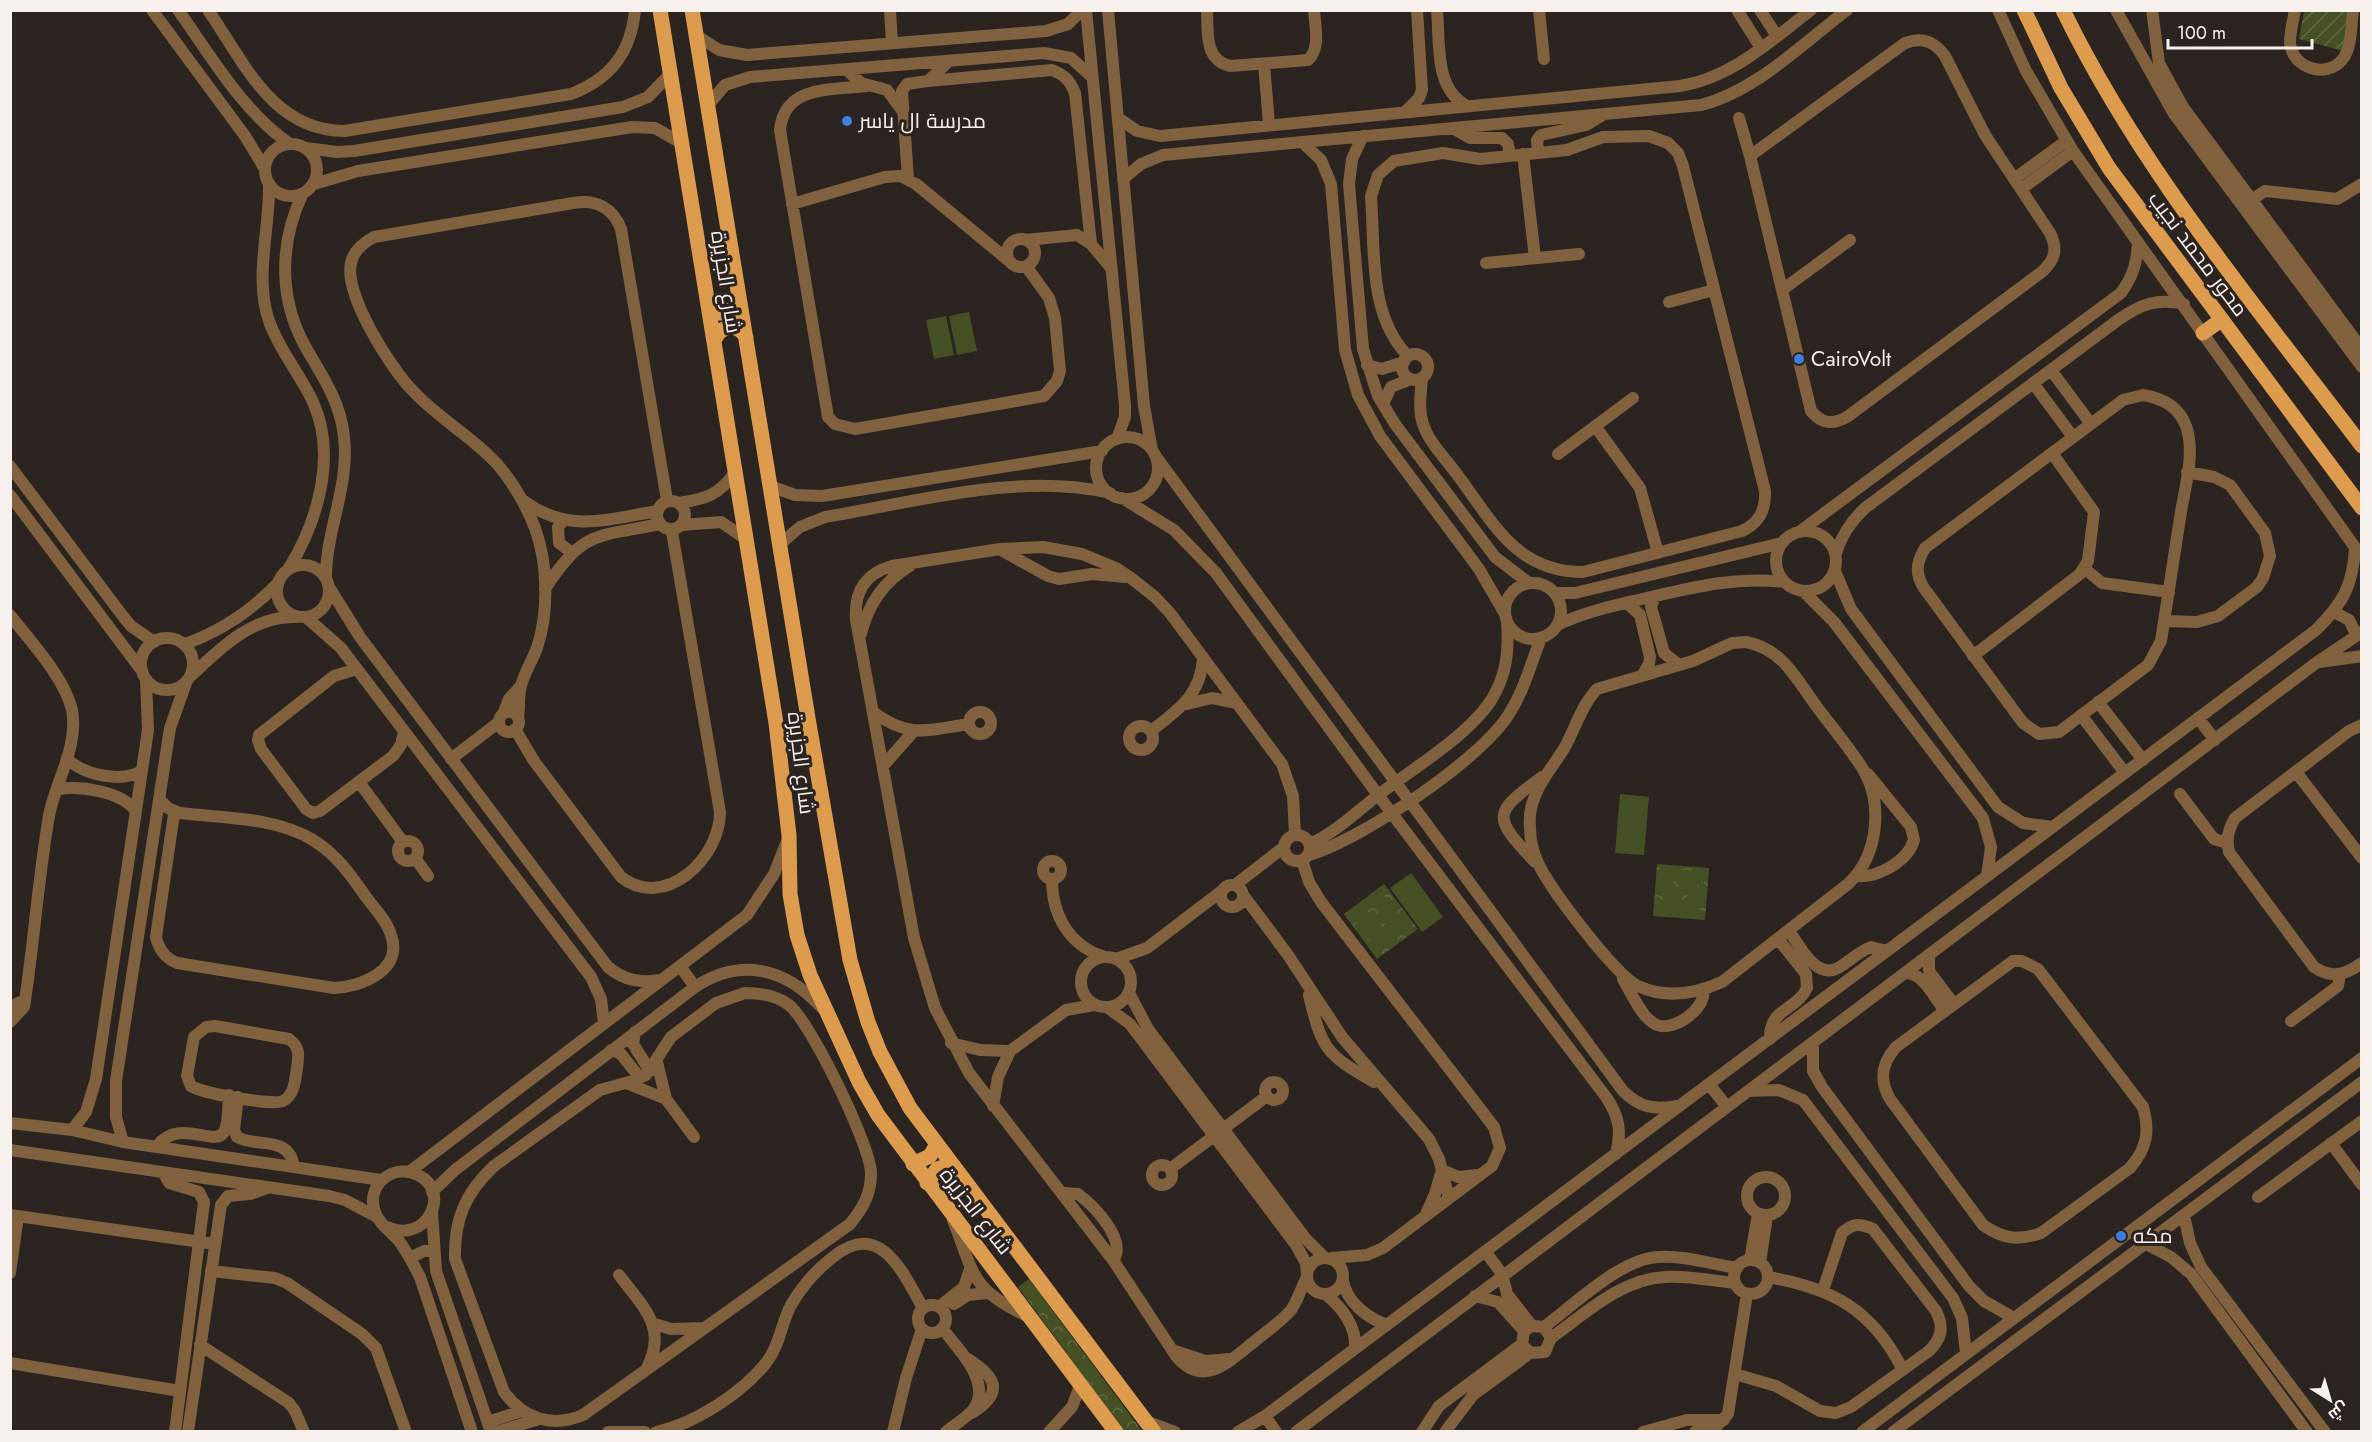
<svg xmlns="http://www.w3.org/2000/svg" width="2372" height="1442" font-family="Jost,Cairo,sans-serif">
<defs>
<pattern id="park-crowns" width="20" height="18" patternUnits="userSpaceOnUse" patternTransform="scale(1.5)"><rect width="20" height="18" fill="#455124"/><path d="M2 6a3 3 0 1 1 6 0M12 15a3 3 0 1 1 6 0" fill="none" stroke="#616a44"/></pattern>
<pattern id="garden-furrows" width="10" height="10" patternUnits="userSpaceOnUse" patternTransform="scale(1.5)"><rect width="10" height="10" fill="#455124"/><path d="M-1 1l2-2M0 10L10 0M9 11l2-2" fill="none" stroke="#616a44"/></pattern>
</defs>
<rect width="100%" height="100%" fill="#2c2420"/>
<path fill="url(#park-crowns)" d="M1657,864L1709,868L1705,920L1653,916Z
M1384,884L1418,929L1377,959L1344,914Z
M1029,1279L1142,1431H1124L1018,1287Z"/>
<path fill="url(#garden-furrows)" d="M2304,11H2347L2343,51L2299,39Z"/>
<path fill="#455124" d="M969,312L977,351L957,355L949,316Z
M946,316L954,355L934,359L926,320Z
M1620,794L1649,797L1644,855L1615,853Z
M1660,868L1674,869L1672,897L1658,896Z
M1677,870L1705,871L1704,885L1676,883Z
M1411,873L1443,917L1422,932L1390,888Z
M1688,887L1702,888L1700,916L1686,915Z
M1385,896L1406,925L1394,934L1372,905Z
M1656,900L1684,902L1683,915L1655,913Z
M1367,910L1388,938L1375,948L1354,919Z"/>
<g fill="none" stroke-linecap="round" stroke-linejoin="round">
<path stroke="#81613e" stroke-width="12" d="M152,10L245,136L265,169
M178,10C212,57 242,111 290,144
M208,10C244,62 272,130 344,131L571,94C610,79 631,53 635,10
M890,10L892,43
M1086,10L1125,405V417L1117,439
M1108,10L1144,406L1152,450
M1207,10C1208,32 1204,60 1230,66L1308,60C1321,48 1315,27 1314,10
M1437,10C1440,43 1434,89 1467,106
M1539,10L1544,59
M1737,10L1761,48
M1760,10L1777,36
M1998,10L2026,71L2073,151L2359,553
M2116,10L2174,114L2362,367
M2152,10L2159,63L2183,107L2362,349
M2295,10C2293,21 2290,32 2290,43C2292,68 2326,79 2342,60C2352,48 2351,25 2353,10
M696,35L719,50L747,55L1046,31L1068,24L1082,10
M1264,64L1269,124
M847,70L861,83L887,90L901,109
M928,81L1052,70C1065,75 1070,81 1075,93L1091,244
M867,86C832,90 784,85 780,130L828,417L835,424L855,429L1044,396L1057,381L1060,371L1055,318L1049,298L1026,266
M708,105L725,85L750,77L1044,53L1071,58L1091,76
M1406,111L1419,98L1422,90L1417,10
M1118,118L1137,131L1160,136L1680,86C1732,78 1770,41 1811,10
M1739,118L1750,156L1905,43C1923,37 1934,41 1945,56L1985,135L2050,233C2058,249 2055,259 2043,271L1847,417C1832,425 1822,424 1811,411L1750,156
M1453,128L1470,138H1502L1508,144L1510,156
M1363,136L1352,159L1349,184L1363,349L1378,396L1395,424L1495,557L1529,583
M1302,142L1321,160L1331,184L1345,350L1358,395L1380,436L1479,569L1505,614
M265 170a26 26 0 1 1 52 0a26 26 0 1 1-52 0Z
M306,148L337,152L354,151L623,107L648,97L671,73
M1538,153L1537,140L1541,135L1586,125L1601,116
M1523,154L1535,258
M908,179L902,91L907,84L928,81L949,61
M1123,179L1141,164L1163,155L1701,105C1756,91 1802,44 1847,10
M2014,179L2066,141
M269,184C270,229 254,277 269,321C279,350 300,374 313,402C337,455 318,521 289,568
M314,184L358,171L632,127L655,128L683,144
M2021,189L2073,151
M302,195C278,247 279,304 309,353C325,380 341,405 344,437C350,485 326,530 326,577
M2251,200L2265,191L2337,199L2362,184
M792,204L885,177L900,176L916,184L1008,260
M1007 253a14 14 0 1 1 28 0a14 14 0 1 1-28 0Z
M1025,240L1077,235L1091,244L1111,268
M1486,263L1579,254
M1782,290L1850,240
M1669,302L1714,290
M1402 367a13 13 0 1 1 26 0a13 13 0 1 1-26 0Z
M1408,356C1368,315 1375,250 1371,196L1378,175L1394,161L1443,153L1480,159L1567,150L1603,137L1649,136L1668,143L1678,153L1683,166L1765,491C1766,510 1759,523 1742,531L1583,572C1517,572 1494,524 1459,477C1447,460 1429,443 1423,424C1418,409 1421,393 1422,378
M1367,365L1382,369L1404,362
M2051,370L2091,424
M2033,383L2073,437
M2143,395C2162,398 2179,407 2186,426C2196,453 2184,490 2180,518C2174,559 2167,600 2161,641L2148,665L2059,732L2039,734L2023,723L1924,588C1915,574 1916,563 1925,548L2123,400Z
M1383,404L1391,387L1411,379
M1595,426L1640,488L1658,553
M1096 468a31 31 0 1 1 62 0a31 31 0 1 1-62 0Z
M1558,454L1633,398
M1157,458L1623,1091C1640,1108 1655,1110 1678,1106
M10,466L122,615L131,626L154,642
M770,486L795,495L822,496L1102,451
M10,495L142,671
M1122,498L1174,530L1216,573L1378,795L1606,1097C1619,1116 1622,1131 1616,1154
M657 515a14 14 0 1 1 28 0a14 14 0 1 1-28 0Z
M524,501C569,534 607,519 658,511
M679,503C705,499 720,495 735,472
M563,521L558,527L559,543L571,552
M682,525L721,522L746,539
M1776 561a30 30 0 1 1 60 0a30 30 0 1 1-60 0Z
M1799,532L2121,293C2133,276 2137,263 2138,242
M779,545L800,527L825,517C916,502 1019,472 1110,493
M1001,550L1048,576L1059,579L1092,574L1125,577
M1836,553C1842,535 1850,522 1865,508L2118,320C2141,304 2157,298 2184,304
M277 591a26 26 0 1 1 52 0a26 26 0 1 1-52 0Z
M2084,568L2102,583L2169,592
M1835,571L1851,609L1998,807L2023,823L2053,827
M1505 611a28 28 0 1 1 56 0a28 28 0 1 1-56 0Z
M329,587L360,637L608,967C625,981 640,983 661,980
M545,589C583,530 596,537 660,524
M1803,591L1834,622L1983,818L1991,847L1987,876
M1555,593H1575L1782,543
M1655,596L1651,607L1664,653L1679,665
M1627,603L1640,615L1650,657L1649,664L1643,674
M2334,612L2349,620L2356,634
M10,615C30,641 65,678 72,710C79,747 55,782 49,816C38,879 34,944 24,1007L10,1022
M306,617L341,648L591,977L601,999L604,1024
M2164,621L2197,622L2218,616L2257,587L2263,578L2270,556L2265,533L2230,485L2214,477L2187,472
M1557,625C1584,612 1613,606 1642,599C1690,588 1734,576 1785,582
M861,634C868,604 884,581 911,565
M141 664a26 26 0 1 1 52 0a26 26 0 1 1-52 0Z
M1746,642C1783,649 1796,679 1817,707C1832,727 1848,746 1861,766C1884,802 1879,855 1848,884L1722,982C1695,994 1666,999 1638,986C1615,975 1553,892 1540,867C1533,854 1530,841 1530,827C1529,817 1531,805 1535,796C1542,777 1557,762 1566,745C1576,726 1582,705 1597,689L1693,661L1732,643Z
M185,644C221,631 250,612 277,584
M1973,656L2080,574L2088,561L2094,512L2052,453
M2320,662L2362,656
M357,669L334,676L259,735L258,740L261,749L306,809L313,813L320,811L393,756L401,745L404,731
M192,675C220,648 254,615 296,617
M2098,702L2143,760
M1187,704L1212,698L1237,703
M969 723a11 11 0 1 1 22 0a11 11 0 1 1-22 0Z
M873,712C910,739 927,730 969,724
M499 722a10 10 0 1 1 20 0a10 10 0 1 1-20 0Z
M503,714L509,699L520,687
M2081,715L2125,773
M518,717C520,707 518,696 521,686C524,673 532,661 537,648C549,611 548,564 535,528C526,505 514,484 498,465C473,437 439,419 413,391C391,369 344,295 351,263C353,251 363,243 374,237L573,203C596,199 613,208 621,229L667,500
M2198,718L2215,740
M2362,725L2349,731L2235,818C2228,830 2226,839 2229,852L2314,967C2332,979 2345,975 2362,963
M1129 738a12 12 0 1 1 24 0a12 12 0 1 1-24 0Z
M515,729L534,761L621,877C664,911 720,859 720,812L672,532
M1151,731C1178,710 1201,695 1203,658
M67,759C84,775 121,783 142,771
M451,759L499,722
M883,766L913,732
M2296,772L2362,858
M359,782L403,842
M58,789C81,786 121,791 136,811
M2180,794L2214,839L2227,843
M159,799L168,808L180,813C223,818 275,817 313,840C336,854 351,875 366,897C374,908 387,921 391,935C404,970 361,987 334,988L177,963C165,958 159,950 156,937L174,814
M1284 848a13 13 0 1 1 26 0a13 13 0 1 1-26 0Z
M1295,835L1293,796L1282,764L1170,613L1155,597L1131,578L1116,568L1082,554L1043,547L1000,549L892,566C864,574 854,592 856,620L914,938L935,1008L969,1073L1113,1260L1176,1356C1204,1390 1230,1360 1255,1341C1267,1331 1281,1322 1291,1310C1298,1300 1301,1288 1307,1277
M398 851a10 10 0 1 1 20 0a10 10 0 1 1-20 0Z
M1310,844C1338,831 1357,811 1381,793C1414,768 1473,732 1493,697C1507,673 1509,649 1507,622
M1309,855C1360,840 1481,760 1509,714C1524,691 1531,663 1541,638
M415,858L428,876
M1302,860L1309,882L1321,902L1494,1127L1500,1148L1492,1166L1383,1248L1367,1255L1331,1258
M1043 870a9 9 0 1 1 18 0a9 9 0 1 1-18 0Z
M1535,862C1493,817 1491,814 1542,777
M1857,876C1878,878 1908,861 1914,840L1911,827L1868,774
M1052,879C1052,915 1069,946 1105,957
M1221 896a11 11 0 1 1 22 0a11 11 0 1 1-22 0Z
M1235,885L1284,847
M1244,896L1288,955L1342,1037L1429,1139L1439,1159L1449,1198
M1789,931C1800,946 1816,980 1838,968C1850,961 1858,952 1871,947L1887,951
M1929,955V971L1953,1003
M1081 982a25 25 0 1 1 50 0a25 25 0 1 1-50 0Z
M1116,959L1147,948L1223,890
M2013,961H2022L2038,969L2143,1107C2150,1132 2147,1148 2130,1168L2041,1233C2018,1241 2003,1239 1983,1225L1890,1099C1879,1080 1881,1064 1896,1047Z
M680,966L695,987
M1905,973C1923,972 1934,997 1944,1010
M1623,979C1631,992 1642,1019 1657,1025C1674,1032 1707,1008 1703,990
M745,993C761,993 776,995 789,1005C810,1021 872,1148 871,1174C871,1194 863,1208 850,1224L583,1415C552,1428 524,1419 504,1392L455,1259C454,1220 465,1193 494,1166L600,1090L636,1080L646,1075L671,1037L716,1003Z
M1129,993L1148,1029L1306,1239L1325,1258
M1309,995C1322,1049 1325,1054 1374,1082
M10,1007L25,1000
M1108,1008L1130,1024L1296,1245L1306,1263L1307,1274
M2291,1021L2338,986L2340,975
M215,1026L289,1039C300,1047 299,1055 297,1068C295,1079 295,1095 283,1101C273,1106 201,1093 191,1086L187,1076L194,1037L206,1027Z
M635,1032L633,1044L650,1071
M1770,1039C1769,1008 1796,1011 1807,988L1806,974L1778,939
M1813,1042V1071L1822,1087L1969,1286L1984,1301L2014,1318
M951,1043L980,1050L1010,1051
M611,1050L621,1054L640,1078
M657,1062L666,1099L694,1137
M1265 1091a9 9 0 1 1 18 0a9 9 0 1 1-18 0Z
M626,1083L666,1099
M1709,1084L1727,1107
M1748,1091L1779,1090L1803,1100L1953,1298L1962,1318L1966,1353
M238,1097L234,1130L237,1137C257,1148 290,1135 294,1167
M993,1106L998,1077L1010,1051L1066,1010L1094,1005
M10,1123L72,1130L123,1142L381,1180
M1223,1129L1267,1096
M72,1130L86,1112L96,1079L148,730L146,680
M123,1142L116,1117V1081L170,728L186,683
M2331,1143L2362,1185
M156,1147C179,1116 215,1148 224,1132C229,1123 228,1105 229,1095
M10,1150L329,1196L345,1200L377,1217
M1152 1175a10 10 0 1 1 20 0a10 10 0 1 1-20 0Z
M1170,1169L1214,1136
M163,1172L169,1183L199,1192L204,1202L175,1432
M409,1172L747,915L774,874L788,839
M1747 1196a19 19 0 1 1 38 0a19 19 0 1 1-38 0Z
M432,1192L455,1170L695,987C741,957 785,968 821,1007
M1064,1193L1078,1194C1093,1205 1128,1240 1113,1260
M2258,1197L2362,1121
M432,1212L436,1271L491,1432
M1426,1214L1435,1194L1442,1170L1458,1177L1477,1175
M10,1215L208,1243
M2184,1215L2190,1243L2201,1267L2325,1432
M953,1220C975,1276 970,1289 1029,1317
M387,1227C426,1245 453,1192 418,1175C395,1163 367,1183 374,1209C377,1222 390,1231 399,1241C407,1252 414,1265 420,1277L472,1432
M2146,1244L2171,1257L2191,1274L2307,1432
M1485,1251L1502,1274L1507,1294L1532,1326
M410,1258L424,1251H433
M1307 1276a18 18 0 1 1 36 0a18 18 0 1 1-36 0Z
M1750,1260L1758,1214
M1734 1277a17 17 0 1 1 34 0a17 17 0 1 1-34 0Z
M1760,1263L1767,1216
M211,1271L275,1278L287,1283L362,1334L376,1348L406,1432
M10,1273L18,1216
M619,1275C643,1307 668,1327 647,1368
M1768,1277C1832,1288 1872,1309 1903,1370
M1343,1281C1347,1302 1367,1318 1387,1325
M1325,1294C1341,1306 1357,1327 1355,1348
M1475,1296L1498,1302L1524,1331
M954,1304L968,1295L988,1293
M918 1319a14 14 0 1 1 28 0a14 14 0 1 1-28 0Z
M939,1307L964,1287L970,1269
M655,1324L671,1329L704,1328
M1544,1327C1574,1305 1620,1259 1658,1257C1683,1255 1711,1264 1737,1268
M942,1328C957,1348 991,1380 975,1407C969,1417 955,1424 946,1432
M1551,1338C1585,1314 1621,1279 1665,1277C1688,1275 1712,1281 1735,1283
M200,1345L289,1403L295,1411L304,1432
M1175,1351L1205,1361L1230,1359
M968,1359C997,1377 1004,1393 972,1413
M10,1363L180,1391
M1735,1374L1776,1386L1820,1411L1836,1413L1851,1407L1929,1351C1942,1338 1944,1327 1936,1311L1873,1229C1860,1223 1853,1223 1842,1233L1823,1290
M1265,1416L1276,1432
M1146,1421L1175,1432
M488,1422L522,1411
M188,1432L221,1205L228,1196L250,1194L267,1188
M497,1432L539,1419
M608,1432H645
M656,1432C694,1424 741,1394 766,1363C780,1345 781,1324 791,1305C802,1286 815,1271 833,1257C880,1219 902,1271 923,1308
M893,1432L906,1378L922,1329
M1049,1432L1072,1407L1081,1383
M1238,1432L1265,1416L2316,630C2343,603 2353,586 2355,547
M1296,1432L2316,663L2362,632
M1422,1432L1439,1406L1522,1344
M1445,1432L1473,1395L1530,1353L1545,1352L1551,1338L1544,1327L1532,1326L1524,1331L1522,1344L1530,1353
M1643,1432L1687,1420H1724
M1695,1432L1715,1428L1728,1414L1747,1294
M1862,1432L2362,1058
M1893,1432L2362,1082"/>
<path stroke="#dd9b4e" stroke-width="15" d="M660,10L776,723L789,835L790,894L797,935L810,975L859,1082L878,1115L1116,1432
M692,10L808,718L850,960L868,1022L880,1052L910,1108L1154,1432
M2024,10L2061,88L2109,168L2362,508
M2063,10C2140,169 2256,306 2362,446
M709,305L719,313H727L740,303
M2203,333L2221,320
M714,342C719,325 737,322 746,337
M913,1164L930,1156L937,1144
M927,1183L937,1169L952,1164"/>
</g>
<g fill="#3f7fe0" stroke="#2c2420" stroke-width="2">
<circle cx="847" cy="121" r="6"/>
<circle cx="1799" cy="359" r="6"/>
<circle cx="2121" cy="1236" r="6"/>
</g>
<g text-anchor="middle" dominant-baseline="central" stroke-width="6" stroke-linejoin="round" paint-order="stroke">
<g font-size="21" fill="#f7f1ee" stroke="#2c2420" text-anchor="start">
<text x="859" y="121">مدرسة ال ياسر</text>
<text x="1811" y="359">CairoVolt</text>
<text x="2133" y="1236">مكه</text>
</g>
<g font-size="21" fill="#f7f1ee" stroke="#2c2420">
<text transform="translate(2198 254) rotate(53)">محور محمد نجيب</text>
<text transform="translate(726 282) rotate(81)">شارع الجزيرة</text>
<text transform="translate(801 763) rotate(83)">شارع الجزيرة</text>
<text transform="translate(976 1211) rotate(52)">شارع الجزيرة</text>
</g>
</g>
<rect width="2372" height="1442" fill="none" stroke="#f7f1ee" stroke-width="24"/>
<g transform="translate(2330 1400) rotate(143)" stroke="#2c2420" stroke-width="4.5" paint-order="stroke">
<path d="M0-4.5L10 22L0 15L-10 22Z" fill="#f7f1ee"/>
<text y="-9" font-size="16" font-weight="bold" text-anchor="middle" fill="#f7f1ee">ش</text>
</g>
<path d="M2168 39v9h144v-9" fill="none" stroke="#f7f1ee" stroke-width="3"/>
<text x="2177" y="39" font-size="18" fill="#f7f1ee" stroke="#2c2420" stroke-width="4.5" paint-order="stroke">100 m</text>
</svg>
